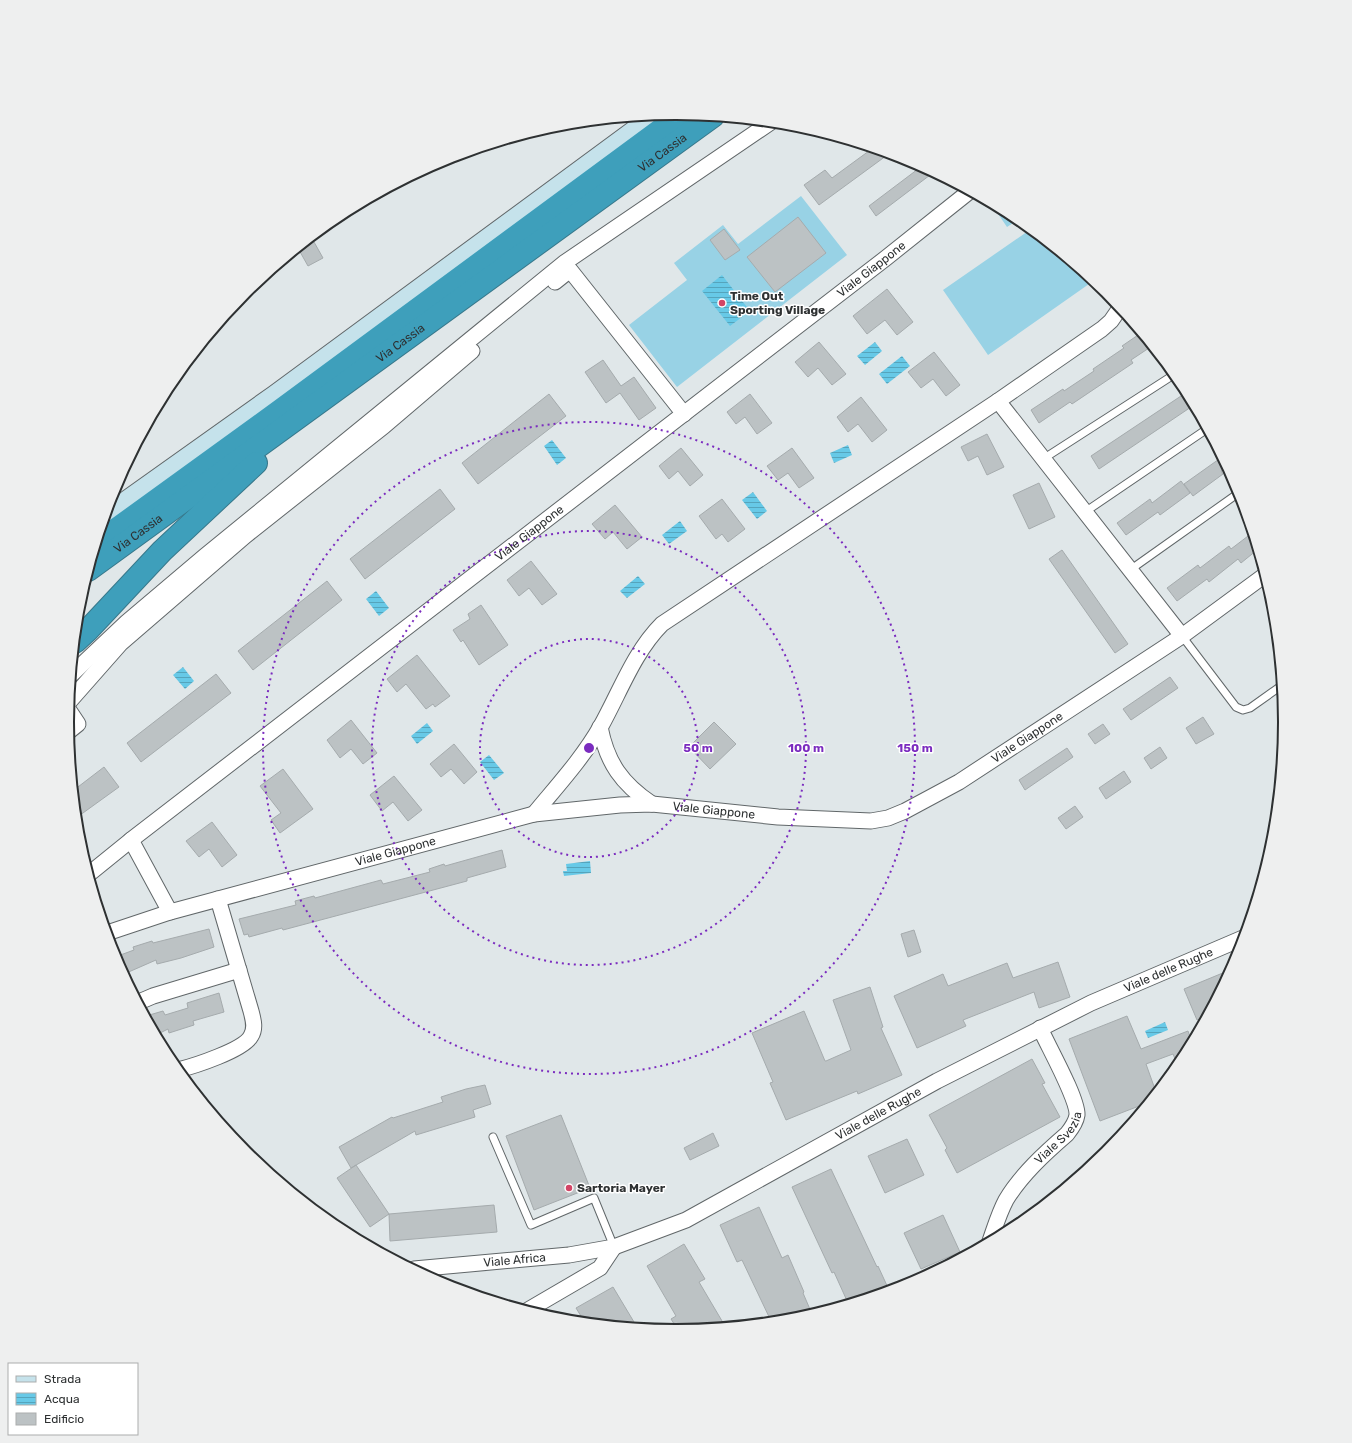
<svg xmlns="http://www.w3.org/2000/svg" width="1352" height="1443" font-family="Rubik,sans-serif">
<defs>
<pattern id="water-rules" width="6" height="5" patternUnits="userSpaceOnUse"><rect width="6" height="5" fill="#67c9e7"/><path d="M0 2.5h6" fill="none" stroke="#55a4bc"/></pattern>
</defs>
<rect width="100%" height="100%" fill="#e0e7e9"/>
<path fill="#98d2e5" d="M801,196L847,255L677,387L629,325L687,280L674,263L723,225L738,244Z
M990,202L1019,219L1007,227Z
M1031,229L1077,267L1089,284L988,355L943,290Z"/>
<path fill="url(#water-rules)" d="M722,275L750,311L730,326L702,291Z
M875,342L882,351L865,365L857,356Z
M902,356L910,366L887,384L879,374Z
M552,440L566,458L557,465L544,446Z
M848,445L852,455L834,463L830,453Z
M753,492L767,511L757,519L742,500Z
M680,521L687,531L669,544L662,535Z
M638,576L645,584L627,598L620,591Z
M376,591L389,608L379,616L366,599Z
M183,667L194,681L185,689L173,675Z
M427,723L433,731L417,744L411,736Z
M489,755L504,773L494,780L480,762Z
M590,861L591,873L564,876L563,871H567L566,864Z
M1165,1022L1168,1030L1148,1038L1145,1031Z"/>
<path fill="#bcc2c4" stroke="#a5abad" d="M873,148L890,153L819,205L804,185L825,170L832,178Z
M922,166L934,172L876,216L869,206Z
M798,217L826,253L775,292L747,257Z
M724,229L740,250L725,260L710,240Z
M314,242L323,258L308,266L299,250Z
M887,289L913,322L897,335L885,320L867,334L853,316Z
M1141,333L1152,346L1131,360L1133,363L1072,404L1070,402L1039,423L1031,410L1063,389L1064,391L1094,371L1093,369L1124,348L1122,346Z
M819,342L846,374L832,385L818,368L808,377L795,362Z
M934,352L960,385L946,396L933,379L921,388L908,372Z
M603,360L621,386L634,377L656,408L639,420L620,393L606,403L585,372Z
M1187,392L1194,405L1099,469L1091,456Z
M549,394L566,416L478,484L462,463Z
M750,394L772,423L757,434L745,417L736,424L727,412Z
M861,397L887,430L872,442L858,424L848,432L837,417Z
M987,434L1004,467L987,475L978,456L968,461L961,447Z
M681,448L703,475L690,486L678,471L669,479L659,466Z
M792,448L814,478L799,488L788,473L778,480L767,466Z
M1222,457L1227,467L1221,471L1223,474L1193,496L1184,484Z
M1181,481L1190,493L1160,515L1158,512L1126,535L1117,523L1150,499L1152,503Z
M1039,483L1055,517L1029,529L1013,495Z
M440,489L455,509L365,579L350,559Z
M722,499L745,529L728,542L722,534L716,539L699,516Z
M615,505L642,537L627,549L613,532L605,539L592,524Z
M1252,533L1257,550L1241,563L1238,559L1209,582L1207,579L1177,601L1167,588L1198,565L1200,568L1229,546L1231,549Z
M1062,550L1128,644L1115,653L1049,559Z
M531,561L557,594L542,605L529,588L519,596L507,580Z
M327,581L342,600L253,670L238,651Z
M481,605L508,645L479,665L463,640L461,642L453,630L470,619L468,614Z
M417,655L450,696L435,707L433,704L426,709L406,684L397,692L387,679Z
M216,674L231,693L141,762L127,743Z
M1170,677L1178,688L1131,720L1123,709Z
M1203,717L1214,734L1196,744L1186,728Z
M351,720L377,753L363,764L351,749L340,758L327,740Z
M714,722L736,744L710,769L689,747Z
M1103,724L1110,734L1095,744L1088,734Z
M454,744L477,772L464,784L451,769L441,777L430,764Z
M1160,747L1167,758L1151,769L1144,758Z
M1067,748L1073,757L1025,790L1019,780Z
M104,767L119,787L76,818L74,790Z
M283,769L313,809L280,833L271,820L281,813L260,786Z
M1124,771L1131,782L1106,799L1099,788Z
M394,776L422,810L408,821L393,802L382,811L370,795Z
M1075,806L1083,817L1066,829L1058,818Z
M212,822L237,855L222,867L209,849L199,857L186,841Z
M502,850L506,867L467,878V881L283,930L282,928L249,937L248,934L244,935L239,919L296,905L295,901L314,896L315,898L381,880L383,884L430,872L429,869L444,864L445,866Z
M209,929L214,947L181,958L157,964L156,960L124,974L115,957L134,950L133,947L152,941L153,943Z
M914,930L921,952L908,957L901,934Z
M1058,962L1070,997L1039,1008L1034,992L963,1020L966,1026L917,1048L894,996L943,974L948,986L1007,963L1013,978Z
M1230,970L1206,1016L1197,1020L1184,989Z
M870,987L883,1027L881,1028L902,1075L858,1094L857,1091L786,1120L770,1083L773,1082L752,1033L804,1011L825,1061H826L851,1050L833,1000Z
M219,993L224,1012L193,1021L194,1025L169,1033L168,1029L156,1035L146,1016L163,1011L165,1015L188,1008L187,1003Z
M1127,1016L1141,1049L1188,1031L1192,1042L1182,1060L1178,1066L1173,1054L1146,1064L1156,1092L1147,1103L1100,1121L1069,1039Z
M1032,1059L1045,1083L1042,1084L1060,1117L957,1173L945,1150L947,1148L929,1115Z
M485,1085L491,1104L473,1110L475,1117L416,1135L415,1131L351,1168L339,1147L392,1117L393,1118L443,1102L441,1097L466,1089Z
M561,1115L590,1188L534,1210L506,1136Z
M713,1133L719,1146L690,1160L684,1148Z
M907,1139L924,1175L885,1193L868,1156Z
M356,1165L389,1214L370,1227L337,1178Z
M831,1169L877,1267L878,1266L889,1290L848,1303L834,1272L832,1273L792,1187Z
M494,1205L497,1232L390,1241L389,1214Z
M759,1207L782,1258L788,1255L804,1292L803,1293L812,1314L795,1319L771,1321L742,1260L737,1262L720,1225Z
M943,1215L960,1252L921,1269L904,1233Z
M684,1244L705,1279L699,1282L725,1326L678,1330L671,1319L676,1316L647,1266Z
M613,1287L634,1322L627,1326L584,1321L576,1308Z"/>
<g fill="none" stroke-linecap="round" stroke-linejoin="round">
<g stroke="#616769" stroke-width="9">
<path id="lane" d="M1043,459L1175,374
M1085,512L1207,429
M1130,570L1240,492
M1182,636L1236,707L1243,710L1250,708L1281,686
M493,1137L531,1225L594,1198L614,1247"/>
</g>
<g stroke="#616769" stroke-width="17">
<g id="street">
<path d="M555,282L570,270L684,414"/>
<path d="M998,401L1182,636"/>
<path d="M72,674L127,622L205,556L564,263L771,122"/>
<path d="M69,702L121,643L245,536L384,426L472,351"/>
<path d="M600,727C607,763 622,784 652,804"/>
<path d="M68,732L78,724L68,709"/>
<path d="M534,814C557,786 583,758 601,726C620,692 634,652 662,624L998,401L1102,329L1111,321L1120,308"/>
<path d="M131,840L170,912"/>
<path id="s1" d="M89,874L131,840L886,258L970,191"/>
<path id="s2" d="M107,933L170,912L534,814L620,805L652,804L778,817L871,821L888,818L905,811L959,782L1182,636L1265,575"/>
<path d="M139,1002L153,996L239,970"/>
<path d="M178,1070C194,1066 244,1050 251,1036C256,1028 253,1019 251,1011L218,899"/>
<path id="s3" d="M990,1241C995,1227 999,1213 1006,1200C1021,1175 1045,1153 1067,1134C1071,1129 1076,1122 1077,1115C1078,1099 1048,1046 1040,1028"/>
<path id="s4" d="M414,1269L569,1255L614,1247L686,1220L937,1081L1091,1003L1243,938"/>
<path d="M528,1310L600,1268L614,1247"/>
</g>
</g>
<g stroke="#616769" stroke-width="23">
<path id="secondary" d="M105,517L275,396L658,114"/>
</g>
<g stroke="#38788b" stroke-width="24">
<g id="highway">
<path d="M97,543L282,409L683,113"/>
<path id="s5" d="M88,570L713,116"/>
<path d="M75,642L87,631L162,551L256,463"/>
</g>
</g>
<use href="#lane" stroke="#fff" stroke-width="7"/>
<use href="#street" stroke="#fff" stroke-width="15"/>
<use href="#secondary" stroke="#c5e2eb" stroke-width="21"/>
<use href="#highway" stroke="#3e9fbb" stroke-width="22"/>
</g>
<g fill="none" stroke="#7b2cbf" stroke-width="2" stroke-dasharray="2 4">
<circle cx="589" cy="748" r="109"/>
<circle cx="589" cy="748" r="217"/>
<circle cx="589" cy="748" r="326"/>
</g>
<g fill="#d34466" stroke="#fff" stroke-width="1.5">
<circle cx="722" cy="303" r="4"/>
<circle cx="569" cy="1188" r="4"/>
</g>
<g text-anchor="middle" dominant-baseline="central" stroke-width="3" stroke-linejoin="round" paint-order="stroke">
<g font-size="12" fill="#2e3132" stroke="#fff">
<text stroke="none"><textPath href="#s5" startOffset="710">Via Cassia</textPath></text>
<text stroke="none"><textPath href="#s1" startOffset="989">Viale Giappone</textPath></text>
<text stroke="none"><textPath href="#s5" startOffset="386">Via Cassia</textPath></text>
<text stroke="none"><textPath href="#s5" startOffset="62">Via Cassia</textPath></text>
<text stroke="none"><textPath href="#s1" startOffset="557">Viale Giappone</textPath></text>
<text stroke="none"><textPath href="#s2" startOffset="960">Viale Giappone</textPath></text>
<text stroke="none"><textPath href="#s2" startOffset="624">Viale Giappone</textPath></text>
<text stroke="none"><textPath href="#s2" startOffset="300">Viale Giappone</textPath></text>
<text stroke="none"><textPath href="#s4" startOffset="822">Viale delle Rughe</textPath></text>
<text stroke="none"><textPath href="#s4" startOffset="498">Viale delle Rughe</textPath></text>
<text stroke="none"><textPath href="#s3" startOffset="126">Viale Svezia</textPath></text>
<text stroke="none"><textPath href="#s4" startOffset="101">Viale Africa</textPath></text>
</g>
<g font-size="12" font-weight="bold" fill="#2e3132" stroke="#fff" text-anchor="start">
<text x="730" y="296">Time Out<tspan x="730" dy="14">Sporting Village</tspan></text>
<text x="577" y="1188">Sartoria Mayer</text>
</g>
</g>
<path d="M0 0H1352V1443H0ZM74 722a602 602 0 1 1 1204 0a602 602 0 1 1-1204 0Z" fill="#eeefef" fill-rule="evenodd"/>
<path fill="none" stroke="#2e3132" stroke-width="2" d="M74 722a602 602 0 1 1 1204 0a602 602 0 1 1-1204 0Z"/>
<circle cx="589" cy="748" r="6" fill="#7b2cbf" stroke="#fff" stroke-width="2"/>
<g font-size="12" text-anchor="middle" font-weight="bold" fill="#7b2cbf" stroke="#fff" stroke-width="3" stroke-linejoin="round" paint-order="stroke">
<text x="698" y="752">50 m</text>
<text x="806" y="752">100 m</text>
<text x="915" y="752">150 m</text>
</g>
<rect x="8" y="1363" width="130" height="72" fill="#ffffff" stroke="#abadad"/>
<rect x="16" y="1376" width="20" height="6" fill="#c5e2eb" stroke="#abadad"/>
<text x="44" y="1383" font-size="12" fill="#2e3132">Strada</text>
<rect x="16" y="1393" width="20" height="12" fill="url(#water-rules)" stroke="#abadad"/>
<text x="44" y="1403" font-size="12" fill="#2e3132">Acqua</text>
<rect x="16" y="1413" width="20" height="12" fill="#bcc2c4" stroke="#abadad"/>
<text x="44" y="1423" font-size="12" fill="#2e3132">Edificio</text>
</svg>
